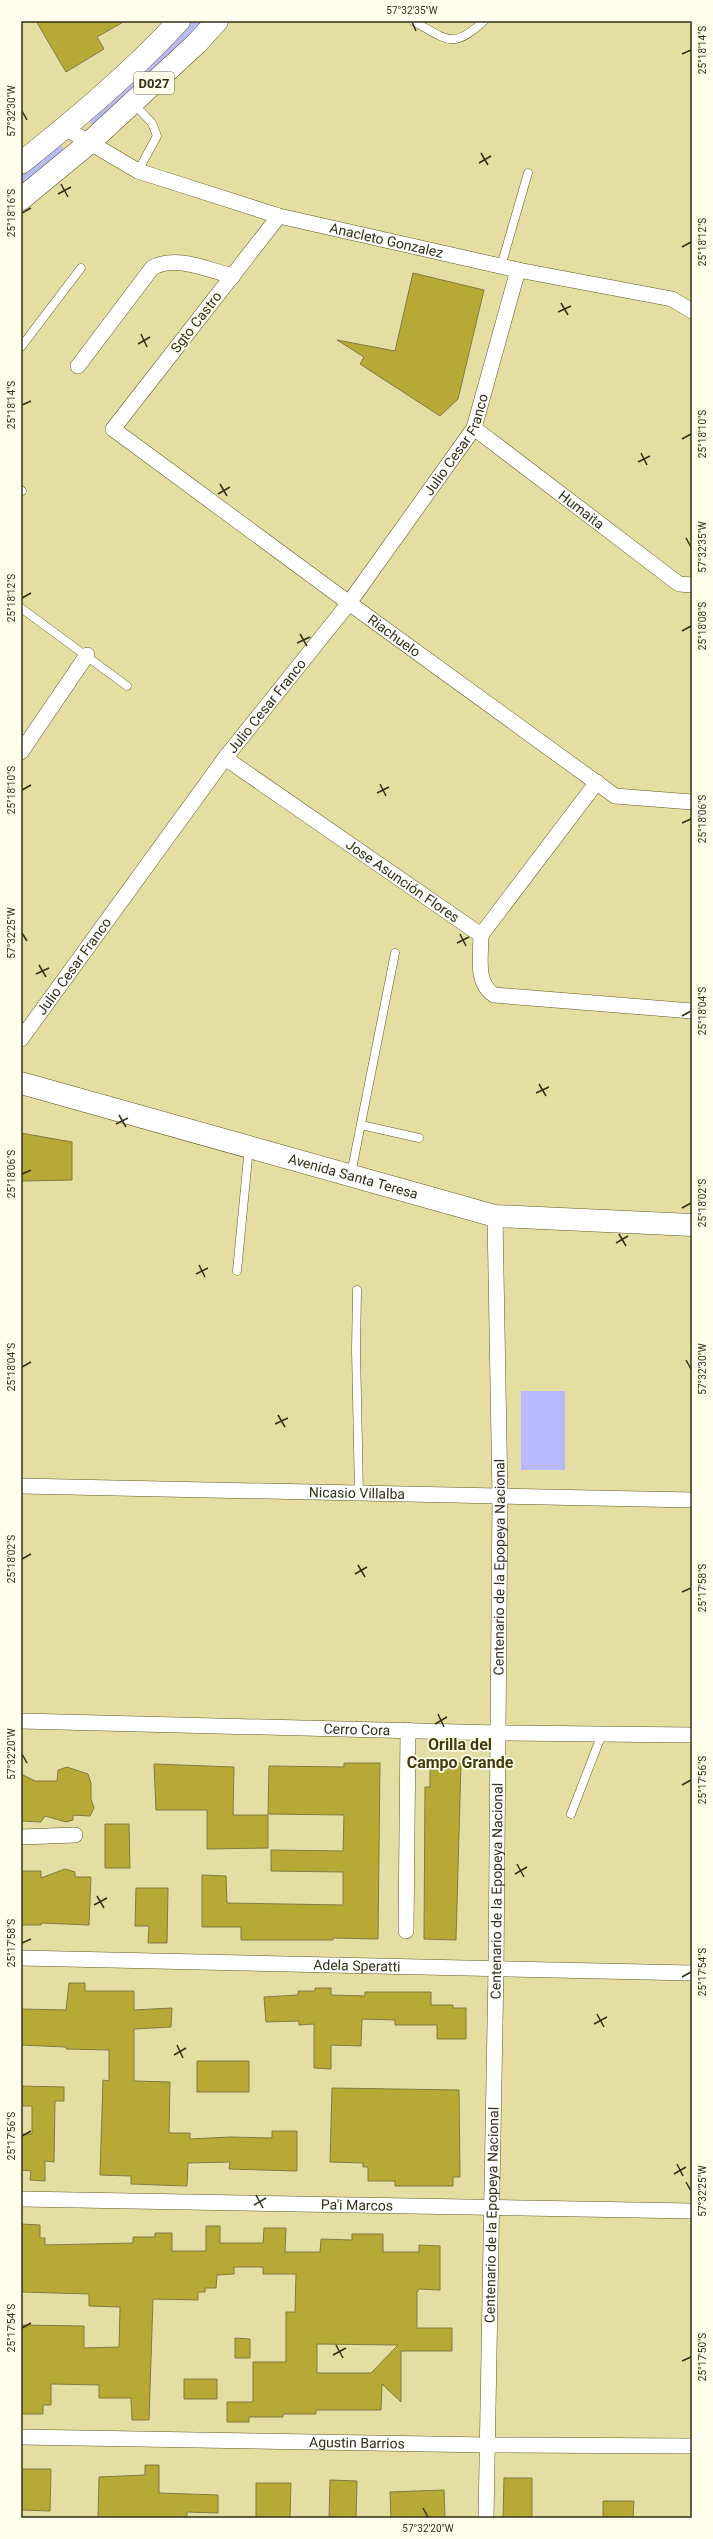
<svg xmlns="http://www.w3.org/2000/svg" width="713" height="2539" font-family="Roboto,sans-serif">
<rect width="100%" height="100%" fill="#e5dea2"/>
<path fill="#b8baff" d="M191,21H204L173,54L92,126L90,121Z
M57,146H62L64,151L21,186V174Z
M521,1391H565V1470H521Z"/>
<path fill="#b7a935" stroke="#827b42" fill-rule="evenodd" d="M36,21H125L97,37L104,49L66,72Z
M413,273L484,290L458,399L440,416L360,364L364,357L337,340L395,351Z
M21,1133L72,1142V1180L21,1181Z
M344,1763H380L378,1939L333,1938V1940H241V1927H202V1875L226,1876L227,1903L343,1905V1872L271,1871V1850L343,1851L344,1815L268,1814L269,1766L344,1767Z
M430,1763H461L456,1940L424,1939L425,1787H430Z
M154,1764L234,1767L233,1815H268V1848L207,1849V1810H156Z
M67,1767L88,1774L91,1783V1799L94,1808L90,1816L73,1815V1820L66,1822L45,1816L41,1822L21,1821V1774L35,1781H57L58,1770Z
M105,1824H129L130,1868H105Z
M65,1869L75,1872V1877H91L89,1925L41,1923V1925H21V1871H41V1878Z
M136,1888H168L167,1943H148L149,1926H135Z
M69,1983H85V1991H134V2010L172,2008L171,2027L134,2029V2081L170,2082L169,2133H190V2139L230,2137L272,2138V2131H297V2171L229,2169L230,2162L188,2163L187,2186L131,2184V2176L100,2175L103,2080L109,2081V2050L66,2049V2047L21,2045V2009L66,2010Z
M315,1988H331V1995L365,1996V1992H431V2005H453V2008H466V2039H437V2025H395V2020L362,2019L361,2046L331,2045V2069L314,2068V2024L299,2025V2021L266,2022L264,1997L298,1995V1991H315Z
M197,2061H249V2092H197Z
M21,2086L64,2087V2101H55L54,2162L45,2161V2181L30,2180L31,2171L21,2170V2134H32V2106H21Z
M332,2088L459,2090L460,2177H453V2186H395V2181H368V2167H363V2163L330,2162Z
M21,2224L40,2225V2238H45V2245L133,2243V2237H155V2233H172V2251H206V2226H220V2243H263L264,2228H286L285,2252H320L321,2239L352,2240V2234H383V2252H419V2245L440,2246V2290L419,2289L417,2292V2328H452V2351H401V2402L382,2384L381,2410H316V2414H283V2417H249V2422H227V2402H253V2362H286V2312H295L296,2274H263V2267H234V2274L217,2275L216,2288H205V2292H198V2300L153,2299L149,2420H132L131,2398H99V2385L51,2384V2405H43V2414H21V2325L84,2326V2348L119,2347L120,2307L89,2306V2294L22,2292ZM317,2344L398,2345L371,2373H317Z
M235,2338L250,2339V2358H235Z
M184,2379H217V2399H184Z
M145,2465H159V2493L218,2495V2513L187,2512V2518H98L99,2477L145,2475Z
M21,2469H51L50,2511L21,2510Z
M504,2478H532V2518H503Z
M330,2480L357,2481L356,2518H329Z
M256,2483H291L290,2518H256Z
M444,2490L445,2518H391L390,2492Z
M603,2501H634L633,2518H603Z"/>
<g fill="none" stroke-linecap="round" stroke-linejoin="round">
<g stroke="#615a20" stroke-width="9">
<path id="service" d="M413,21C448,40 452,50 484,21
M133,103L152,123L157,136L138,171
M501,266L528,173
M21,347L81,268
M21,490L22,491
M21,608L127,686
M361,1125L419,1138
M351,1174L395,953
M237,1271L249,1147
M357,1290L356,1350L359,1494
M571,1814L602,1734"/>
</g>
<g stroke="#615a20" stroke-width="16">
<g id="minor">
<path id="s1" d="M65,128L138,171L279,216L518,270L672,299L692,311"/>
<path id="s2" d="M279,216L113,429L349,603L615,796L692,802"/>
<path d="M78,366L152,268C175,254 208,270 233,276"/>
<path id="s3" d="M474,428L679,584L692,585"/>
<path d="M21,752L87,655"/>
<path id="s4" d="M225,758L481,935"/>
<path d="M481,935C481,956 475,983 494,995L692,1011"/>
<path d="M481,935L597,782"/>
<path id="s5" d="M21,1039L225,758L349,603L474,428L518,270"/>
<path id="s6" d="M21,1486L692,1500"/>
<path id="s7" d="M21,1721L498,1733L692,1735"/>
<path d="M21,1837L75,1835"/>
<path d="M406,1931L408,1730"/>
<path id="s8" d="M21,1958L692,1973"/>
<path id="s9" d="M21,2199L692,2211"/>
<path id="s10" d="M21,2437L488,2445L692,2446"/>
<path id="s11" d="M486,2518L496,1969L500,1497L495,1216"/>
</g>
</g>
<g stroke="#615a20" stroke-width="23">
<g id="primary">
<path id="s12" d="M21,1083L495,1216L692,1225"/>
</g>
</g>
<g stroke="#615a20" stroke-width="23">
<path id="trunk" d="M21,163C76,119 131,73 179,21
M21,199L89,143L197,43L217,21"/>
</g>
<use href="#service" stroke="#fff" stroke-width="8"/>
<use href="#minor" stroke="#fff" stroke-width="15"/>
<use href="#primary" stroke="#fff" stroke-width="22"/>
<use href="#trunk" stroke="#fff" stroke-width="22"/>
</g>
<path fill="none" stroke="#322f17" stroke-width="1.5" d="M412,22L416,31M682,54L691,50M22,111L27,120M481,153L488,165M479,163L491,156M61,184L68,197M58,194L71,187M22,213L31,208M682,247L691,242M561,303L568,315M558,312L571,306M141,334L147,347M138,344L150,337M22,405L31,401M682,439L691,434M641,453L647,465M638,462L650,456M220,484L227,496M218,494L230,487M686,538L691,547M22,598L31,593M682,631L691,626M300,634L307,646M297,643L310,637M380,784L386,796M22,790L31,785M377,793L389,787M682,823L691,819M22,933L27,941M460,934L466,946M457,943L469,937M39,965L46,977M36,974L49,968M682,1016L691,1011M539,1084L546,1096M536,1093L549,1087M119,1115L126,1127M116,1124L128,1118M22,1174L31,1170M682,1208L691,1203M619,1234L626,1246M616,1243L628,1236M199,1265L205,1277M196,1274L208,1268M686,1360L691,1369M22,1367L31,1362M278,1415L285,1427M275,1424L288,1418M22,1559L31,1554M358,1565L365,1577M355,1574L367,1567M682,1592L691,1588M438,1714L444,1727M435,1724L447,1717M22,1754L27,1763M682,1785L691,1780M517,1864L524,1877M515,1874L527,1867M97,1896L104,1908M94,1905L107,1898M22,1943L31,1939M682,1977L691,1972M597,2014L604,2027M594,2024L607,2017M177,2045L183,2058M174,2055L186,2048M22,2136L31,2131M677,2164L683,2176M674,2174L686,2167M686,2182L691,2191M256,2195L263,2208M254,2205L266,2198M22,2328L31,2323M336,2345L343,2358M333,2355L346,2348M682,2361L691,2357M423,2508L428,2517"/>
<g text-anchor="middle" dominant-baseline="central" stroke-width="3.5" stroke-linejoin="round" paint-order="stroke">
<rect fill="#fffdeb" stroke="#706d57" stroke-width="1" x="134" y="72" width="40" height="22" rx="3"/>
<g font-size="13" font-weight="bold" fill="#322f17">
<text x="154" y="83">D027</text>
</g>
<g font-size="14" fill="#322f17" stroke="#fffdeb">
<text stroke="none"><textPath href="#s1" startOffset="343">Anacleto Gonzalez</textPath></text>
<text transform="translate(196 322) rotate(-52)">Sgto Castro</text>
<text stroke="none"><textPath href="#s5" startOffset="738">Julio Cesar Franco</textPath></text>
<text stroke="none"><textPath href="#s3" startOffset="135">Humaita</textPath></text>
<text stroke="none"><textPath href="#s2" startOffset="619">Riachuelo</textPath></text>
<text stroke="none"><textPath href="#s5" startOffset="414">Julio Cesar Franco</textPath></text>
<text stroke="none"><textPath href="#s4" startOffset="216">Jose Asunción Flores</textPath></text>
<text stroke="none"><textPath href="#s5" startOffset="90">Julio Cesar Franco</textPath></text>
<text stroke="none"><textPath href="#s12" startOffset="345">Avenida Santa Teresa</textPath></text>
<text stroke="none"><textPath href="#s6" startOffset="336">Nicasio Villalba</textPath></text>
<text stroke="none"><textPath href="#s11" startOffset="951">Centenario de la Epopeya Nacional</textPath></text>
<text stroke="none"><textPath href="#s7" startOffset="336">Cerro Cora</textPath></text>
<text stroke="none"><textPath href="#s11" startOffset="627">Centenario de la Epopeya Nacional</textPath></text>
<text stroke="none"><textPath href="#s8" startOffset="336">Adela Speratti</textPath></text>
<text stroke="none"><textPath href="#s9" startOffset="336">Pa'i Marcos</textPath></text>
<text stroke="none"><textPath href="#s11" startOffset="303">Centenario de la Epopeya Nacional</textPath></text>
<text stroke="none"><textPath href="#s10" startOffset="336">Agustin Barrios</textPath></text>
</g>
<g font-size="16" font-weight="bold" fill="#413b0e" stroke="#fffdeb">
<text x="460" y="1744">Orilla del<tspan x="460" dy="18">Campo Grande</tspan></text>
</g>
</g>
<rect width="713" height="2539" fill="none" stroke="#fffdeb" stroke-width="44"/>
<rect x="22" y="22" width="669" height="2495" fill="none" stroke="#322f17" stroke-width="1.5"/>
<g font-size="10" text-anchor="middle" fill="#322f17">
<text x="412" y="14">57°32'35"W</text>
<text transform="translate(702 50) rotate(-90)" y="4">25°18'14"S</text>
<text transform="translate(11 111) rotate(-90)" y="4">57°32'30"W</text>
<text transform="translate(11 213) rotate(-90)" y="4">25°18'16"S</text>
<text transform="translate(702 242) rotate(-90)" y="4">25°18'12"S</text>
<text transform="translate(11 405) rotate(-90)" y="4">25°18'14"S</text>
<text transform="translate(702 434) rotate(-90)" y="4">25°18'10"S</text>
<text transform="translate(702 547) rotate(-90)" y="4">57°32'35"W</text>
<text transform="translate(11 598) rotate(-90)" y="4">25°18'12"S</text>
<text transform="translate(702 626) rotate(-90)" y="4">25°18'08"S</text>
<text transform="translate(11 790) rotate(-90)" y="4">25°18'10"S</text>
<text transform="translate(702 819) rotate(-90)" y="4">25°18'06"S</text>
<text transform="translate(11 933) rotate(-90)" y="4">57°32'25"W</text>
<text transform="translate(702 1011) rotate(-90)" y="4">25°18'04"S</text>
<text transform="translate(11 1174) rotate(-90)" y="4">25°18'06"S</text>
<text transform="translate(702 1203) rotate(-90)" y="4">25°18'02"S</text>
<text transform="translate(11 1367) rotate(-90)" y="4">25°18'04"S</text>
<text transform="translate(702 1369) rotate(-90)" y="4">57°32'30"W</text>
<text transform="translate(11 1559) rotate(-90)" y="4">25°18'02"S</text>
<text transform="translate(702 1588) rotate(-90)" y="4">25°17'58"S</text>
<text transform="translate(11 1754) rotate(-90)" y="4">57°32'20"W</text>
<text transform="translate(702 1780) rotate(-90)" y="4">25°17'56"S</text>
<text transform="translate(11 1943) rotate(-90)" y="4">25°17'58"S</text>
<text transform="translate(702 1972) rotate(-90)" y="4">25°17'54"S</text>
<text transform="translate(11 2136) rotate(-90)" y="4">25°17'56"S</text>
<text transform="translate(702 2191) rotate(-90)" y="4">57°32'25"W</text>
<text transform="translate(11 2328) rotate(-90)" y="4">25°17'54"S</text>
<text transform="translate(702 2357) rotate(-90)" y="4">25°17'50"S</text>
<text x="428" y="2532">57°32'20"W</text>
</g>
</svg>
